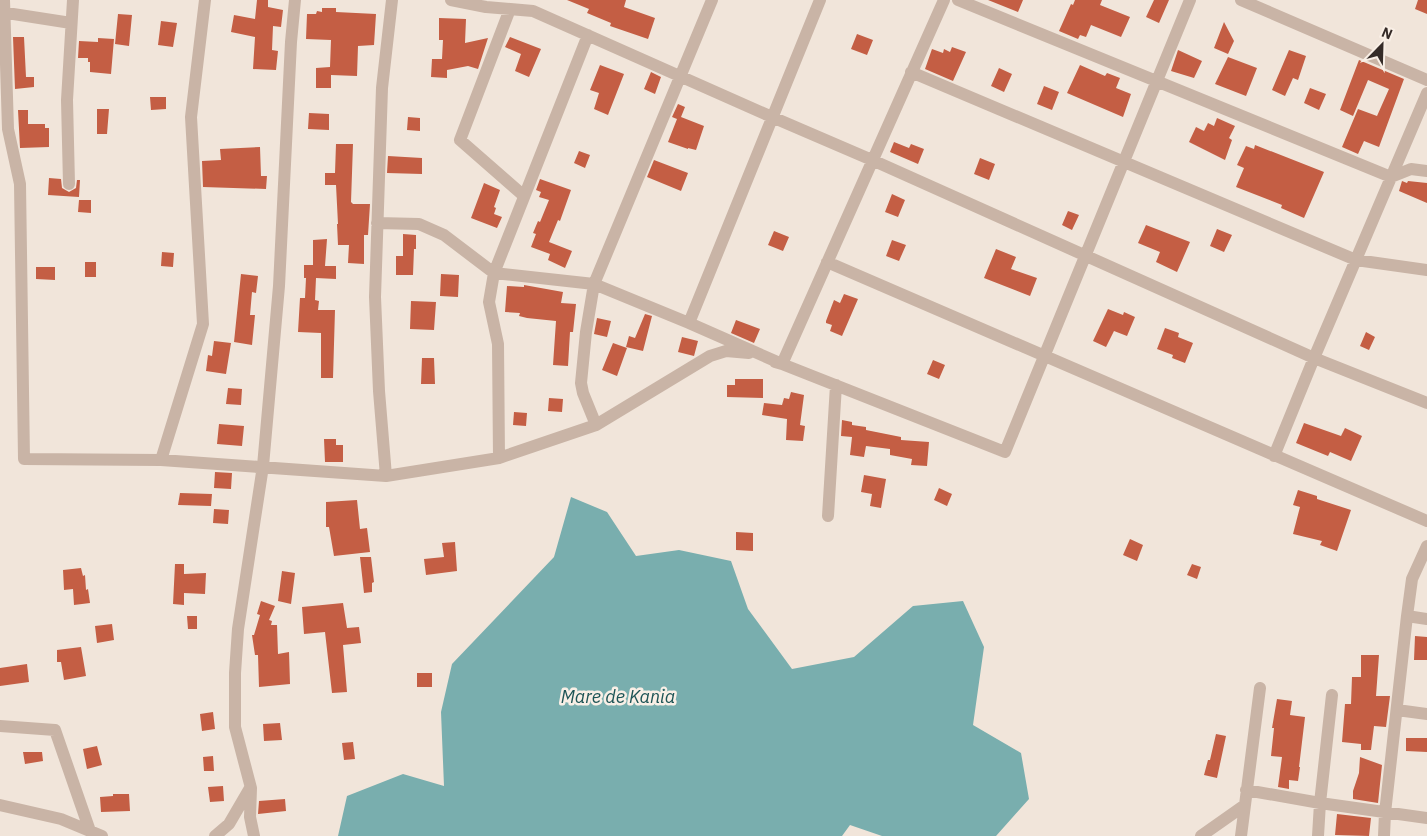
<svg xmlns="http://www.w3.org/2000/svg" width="1427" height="836" font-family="'IBM Plex Sans',sans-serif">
<rect width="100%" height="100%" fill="#f1e5da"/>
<path fill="#79aeae" d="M571,497L607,512L636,556L679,550L731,561L748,609L792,669L854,657L913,606L963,601L984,647L973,725L1021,753L1029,799L996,836H882L850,825L842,836H338L347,796L403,774L444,786L441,712L452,664L554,557Z"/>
<path fill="#c45e44" d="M257,0H268V7L283,10L281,27L273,26L272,50L278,51L276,70L253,69L255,37L231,32L234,15L255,19Z
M567,0H626L624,7L655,18L648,39L610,26L611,23L587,13L589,9Z
M988,0H1023L1018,12Z
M1075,0H1102L1100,5L1130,17L1121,37L1091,25L1086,37L1080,35L1078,39L1059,31L1071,4L1073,5Z
M1154,0H1169L1159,23L1146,17Z
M1418,0H1427V14L1415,9Z
M322,8H336V12L376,14L374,45L358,46L357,76L331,75V88H316V68L330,67L331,40L306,39L307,14H316L317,11L322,12Z
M118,14L132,15L129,46L115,44Z
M439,18L466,19L465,43L488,38L478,69L468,66L447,70V78L431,77L432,59H442L443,40H439Z
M161,21L177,23L173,47L158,45Z
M1224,22L1234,41L1228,54L1214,48Z
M857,34L873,40L867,55L851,49Z
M13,37H24L26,77H34V87L15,89Z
M510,37L541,49L529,77L515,71L521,54L505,47Z
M98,38L114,39L111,74L90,72V62H88V58H78L79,41L98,42Z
M952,47L966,52L953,81L925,69L932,49L943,53L944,49L950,52Z
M1178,50L1202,61L1194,78L1171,71Z
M1289,50L1306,56L1298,80L1293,78L1285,96L1272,90Z
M1228,57L1257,68L1246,96L1215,84Z
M1359,60L1404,79L1379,147L1364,141L1358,154L1342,147L1358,109L1377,116L1389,89L1368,80L1353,116L1340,110Z
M600,65L624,74L608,115L594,109L599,93L590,90Z
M1080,65L1105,76L1107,73L1120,78L1116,88L1131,94L1123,117L1067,93Z
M999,68L1012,74L1004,92L991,86Z
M651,72L661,77L655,94L644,89Z
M1044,86L1059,92L1052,110L1037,104Z
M1310,88L1326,94L1319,110L1304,103Z
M150,97H166V109L151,110Z
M678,104L685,107L681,117L704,126L696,150L688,148V149L668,142L677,119L672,117Z
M97,109H109L107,134H97Z
M18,110H28V124H45V128H49V147L20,148Z
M309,113L329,114V130L308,129Z
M408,117L420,118V131L407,130Z
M1217,118L1235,126L1229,138L1232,140L1225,160L1189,142L1196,127L1204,131L1208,123L1214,126Z
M894,142L909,148L911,144L924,149L918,164L890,152Z
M336,144H353L351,202L353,204H370L368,235H364V264L348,263L349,245H338L337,224H338L336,185H325V173H335Z
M1255,145L1324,172L1304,218L1281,208L1282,205L1236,187L1244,168L1237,165L1246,146L1254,149Z
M260,147L261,176H267L266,189L203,187L202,161L221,160L220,149Z
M579,151L590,155L585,168L574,163Z
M388,156L422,158V174L387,173Z
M980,158L995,164L989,180L974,174Z
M654,160L688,173L681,191L647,177Z
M49,178L61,179L62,188L69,192L76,188L77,180H80L79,197L48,195Z
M540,179L571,190L560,221L558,220L549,242L572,251L565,268L548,260L550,254L531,247L536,234L533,233L538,221L540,222L549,200L539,197L541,192L536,190Z
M1402,181L1407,183L1408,181L1427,183V203L1399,191Z
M484,183L500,190L494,207L496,208L494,214L502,217L497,228L471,218Z
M892,194L905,200L898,217L885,212Z
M79,200H91V213L78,212Z
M1068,211L1079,215L1072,230L1062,225Z
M1146,225L1190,242L1177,272L1156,262L1160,252L1138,243Z
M1217,229L1232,235L1224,252L1210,246Z
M774,231L789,237L783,251L768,245Z
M403,234L416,235V249H414L413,275H396V256H403Z
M327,239L325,266H336V279L316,278L315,300L319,301L318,310H335L333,378H321V333L298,332L300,298H305L306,278H304V265H313V240Z
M892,240L906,245L899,261L886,256Z
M996,249L1016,257L1011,269L1037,278L1030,296L984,278Z
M162,252L174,253L173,267L161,266Z
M85,262H96V277H85Z
M36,267H55V280L36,279Z
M241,274L258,276L256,293L252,292L250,315H255L252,345L234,342Z
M441,274L459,275L458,297L440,296Z
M524,285L563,292L561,303L576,304L573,332H570L568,366L553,365L556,321L527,318L519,316L520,313L505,312L507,286L524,287Z
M844,294L858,299L842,336L830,331L832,325L826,323V321L834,300L840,303Z
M411,301L436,302L434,330L410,329Z
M1108,309L1123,315L1124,312L1135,317L1127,336L1114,331L1106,347L1093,341Z
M645,314L652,316L643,351L626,347L629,336L635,338Z
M597,318L611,321L607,337L594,334Z
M736,320L760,329L754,343L731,333Z
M1165,328L1179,333L1178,337L1193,343L1185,363L1172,358L1173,355L1157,349Z
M1366,332L1375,337L1369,350L1360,346Z
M682,337L698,341L694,356L678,352Z
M214,341L231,343L226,374L206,371L208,355L212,356Z
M613,343L627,348L617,376L602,370Z
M422,358H434L435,384H421Z
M933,360L945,365L939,379L927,374Z
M735,379H763V398L727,397V385H735Z
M228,388L242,389L241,405L226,404Z
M791,392L804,395L800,425L805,426L803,441L786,440L787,419L762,415L764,403L782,405L784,398L789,399Z
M549,398L563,399L562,412L548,411Z
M514,412L527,413L526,426L513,425Z
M842,420L852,422V425L866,427V430L901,437V440L929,442L927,466L911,465L912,459L890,455V449L866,446L864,457L850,455L852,437L841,436Z
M1304,423L1341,436L1345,428L1362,436L1351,461L1330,452L1328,456L1296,443Z
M219,424L244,426L242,446L217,444Z
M324,439H336V445H343V462H325Z
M215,472L232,473L231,489L214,488Z
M864,475L886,479L881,508L870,506L872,494L861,492Z
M939,488L952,494L947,506L934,500Z
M1298,490L1317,496V499L1351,510L1337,551L1320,545L1322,541L1293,534L1300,507L1293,505Z
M180,493L212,494L211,506L178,505Z
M357,500L360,529L367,528L370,552L334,556L329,527H326V502Z
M214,509L229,510L228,524L213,523Z
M736,532L753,533V551L736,550Z
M1130,539L1143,545L1137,561L1123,555Z
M455,542L457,571L426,575L424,559L444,557L442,543Z
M360,557H371L374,582L372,583V592L364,593Z
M175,564H184V574L206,573L205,594L184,593V605L173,604Z
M1192,564L1201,567L1197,579L1187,575Z
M81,568L83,576L85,575L86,590L88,589L90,603L74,605L73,589L64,590L63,570Z
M282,571L295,573L291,604L278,601Z
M261,601L275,606L269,620L272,621L271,625H277L278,654L289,652L290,684L259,687L258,655H255L252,635H254L260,615L257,614Z
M343,603L347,628L359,627L361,643L343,645L347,692L332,693L325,632L304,634L302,607Z
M187,616H197V629H188Z
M112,624L114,640L97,643L95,626Z
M1415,636L1427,637V660H1414Z
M81,647L86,676L64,680L61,662H57V650Z
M1361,655H1379L1376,696H1390L1386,727L1374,726L1371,750H1361V744L1342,742L1345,704H1351L1352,677H1361Z
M27,664L29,682L0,686V668Z
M417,673H432V687H417Z
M1277,699L1292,701L1290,715L1305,717L1299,767H1300L1298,781L1289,780V789L1278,787L1282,757L1271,756L1274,728H1272Z
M213,712L215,729L202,731L200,714Z
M280,723L282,740L264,741L263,724Z
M1216,734L1226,736L1217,778L1204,775L1208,760H1210Z
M1406,738H1427V752L1406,751Z
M353,742L355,759L344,760L342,743Z
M97,746L102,765L87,769L83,749Z
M23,752H42L43,761L25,764Z
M213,756L214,771H204L203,757Z
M1360,757L1382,765L1378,803L1353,799V791L1359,773Z
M223,786L224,801L210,802L208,787Z
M113,794H129L130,811L101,812L100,797L113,796Z
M285,799L286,811L258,814L259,801Z
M1337,814L1371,818L1369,836L1335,835Z"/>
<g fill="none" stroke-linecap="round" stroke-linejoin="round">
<path stroke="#c9b4a6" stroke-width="12" d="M4,0L8,129L20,184L24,459L161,460L386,476L379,391L375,297L382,88L392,0
M451,0L486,7L533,11L772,117L872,160L1314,358L1427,403
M958,0L1391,177L1411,169L1427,171
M1241,0L1427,80
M510,9L460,140L524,196
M0,12L71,23
M911,72L1356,260L1427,270
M69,184L67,100L73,0
M377,223L419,224L444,235L494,273L594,284L689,323L782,364L1005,452L1190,0
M827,262L1427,521
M689,323L820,0
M775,362L782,364L944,0
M596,425L710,356L726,351L749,353
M1274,456L1314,358L1427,93
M499,458L498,344L489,302L494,273L588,35
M161,460L203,324L191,117L205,0
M386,476L499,458L596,425L583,393L581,383L586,332L594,284L712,0
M828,516L836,385
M1407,616L1427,619
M1397,710L1427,714
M0,726L55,730L90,831
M1246,790L1320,803L1427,818
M0,805L61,819L102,836
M215,836L229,824L250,788
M254,836L250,817L251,788L235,727V673L238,629L263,466L279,286L291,42L295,0
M1201,836L1245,805
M1241,836L1260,688
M1318,836L1320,803L1332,695
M1384,836L1385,813L1407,616L1412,579L1427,546"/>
</g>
<g text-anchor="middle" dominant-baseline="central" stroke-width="5" stroke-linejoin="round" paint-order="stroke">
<g font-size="18" font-style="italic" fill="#1d5456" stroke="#f9efe6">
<text x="618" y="696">Mare de Kania</text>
</g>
</g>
<g transform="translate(1382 45) rotate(23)" stroke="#f9efe6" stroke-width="4" paint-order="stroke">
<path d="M0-4L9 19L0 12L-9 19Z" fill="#352b27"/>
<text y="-8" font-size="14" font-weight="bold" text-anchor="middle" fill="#352b27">N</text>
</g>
</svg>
